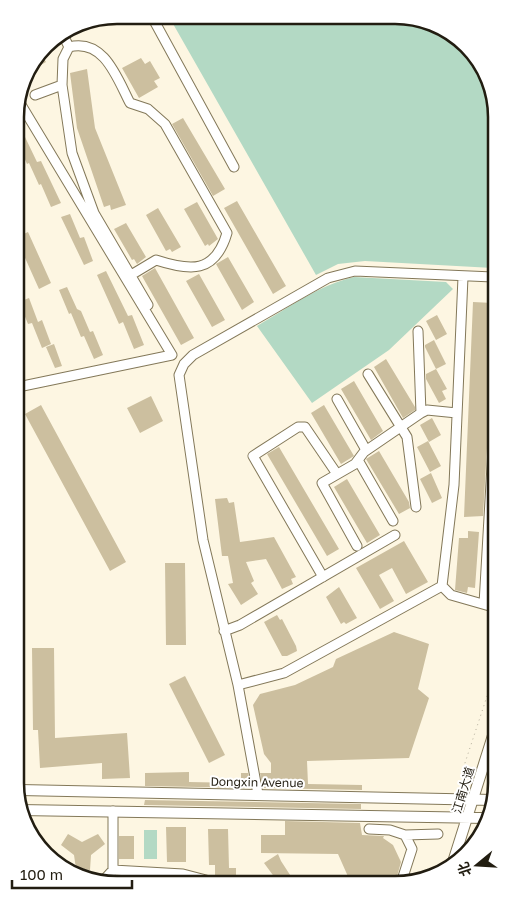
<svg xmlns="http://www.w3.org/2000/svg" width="512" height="900" font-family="'Golos Text','Noto Sans SC',sans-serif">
<rect width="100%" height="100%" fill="#fdf6e2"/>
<path fill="#b3d9c4" d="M168,15L415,17L462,40L492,84L493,268L365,261L338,264L316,275Z
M354,277L446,282L453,289L389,350L312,403L257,326C288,308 319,285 354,277Z
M144,830H157V859H144Z"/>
<path fill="#ccbf9f" d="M40,52L46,62L25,74L26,71Z
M141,58L145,64L150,61L160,78L154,81L158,87L139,98L122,68Z
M87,69L95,128L126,205L111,210L110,205L104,207L77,128L70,73Z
M183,118L225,189L213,196L172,124Z
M25,137L37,162L41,161L61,203L51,207L41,184L39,185L29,163L27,164L17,141Z
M237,201L286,286L273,294L224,208Z
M197,202L218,239L209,246L208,244L205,246L184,209Z
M158,208L181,247L172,252L170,249L166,251L146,215Z
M70,214L80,238L84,237L93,261L84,265L61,217Z
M126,223L146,257L137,264L134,259L132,260L114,229Z
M28,232L51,283L39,289L17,240V237Z
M228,257L254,302L242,310L216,264Z
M155,268L194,338L181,345L142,276Z
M106,271L128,316L132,315L144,345L134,349L123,322L119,324L97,275Z
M199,274L225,320L212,327L186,281Z
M67,287L77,309L81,311L90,332L93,331L103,355L94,359L84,336L81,337L71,313L69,314L59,290Z
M29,298L38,322L42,320L51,344L42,348L32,323L28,324L19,302Z
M473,302L493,303V346L483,516L464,517Z
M437,315L447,334L436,340L426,321Z
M434,340L446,364L436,369L425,347V345Z
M54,344L62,366L55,368L46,347Z
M17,352L25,366L22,380L18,381Z
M386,359L415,407V410L403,418L374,367Z
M436,369L447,389L442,391L446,399L439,403L426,379V374Z
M354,381L383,431L371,440L341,389Z
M151,396L163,421L140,433L127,408Z
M41,405L126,562L110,571L25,414Z
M324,405L354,456L341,464L311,413Z
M432,418L441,435L429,442L420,425Z
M428,441L441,466L430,472L417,447Z
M279,447L339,549L327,556L267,454Z
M379,451L409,502L410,508L399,514L366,459Z
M431,473L442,498L432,503L420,479Z
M347,479L380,535L367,543L334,487Z
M227,498L229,503L234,502L240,542L274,537L296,577L291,579L293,584L282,589L266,559L246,562L254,581L251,583L258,594L241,605L228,584L233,583L228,556H222L215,499Z
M468,531L479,532L475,588L468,587L467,593L455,590L459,538H468Z
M404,541L428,582L406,594L392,568L379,575L394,601L380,609L356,568Z
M165,563H185L186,645H166Z
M339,587L357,618L346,624L344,622L341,624L326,597Z
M277,615L280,620L282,619L296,646L297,651L287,656H282L264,622Z
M394,632L429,644L418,689L429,698L409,758L307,761L308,784L362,785V790L263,788L260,773H271V763L264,754L253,705L260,694L295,685L333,667L336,659Z
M32,648H54L55,738L127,733L130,778L102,779V763L40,768L38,730H33Z
M185,676L225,755L209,763L169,684Z
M189,772V782L241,783V773H248L251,788L145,786V773Z
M145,800L361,804V809L144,805Z
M285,821L360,823L362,835L384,836L383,838L393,845L401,862L396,880L350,881L338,854L261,853V835H285Z
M166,827H186V862H167Z
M208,829H228L229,868H236V882L215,883V865H209Z
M68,834L82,842L98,834L105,844L91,855L90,870L76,869L74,855L61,845Z
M119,836H134V859H119Z
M278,854L281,861L294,881L278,882L264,863Z"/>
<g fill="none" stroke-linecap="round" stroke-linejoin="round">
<g stroke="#837859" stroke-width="11">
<path id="minor" d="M151,15L234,167
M62,33L69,47L63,59L62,85L72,153L94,213L148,305
M69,47C104,38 117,78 130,103L148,109L165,124L227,233C215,274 190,271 156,260L131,275
M35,95L62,85
M17,98L172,355L18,387
M418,331L421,413
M368,374L407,437L416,507
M337,399L366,450
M358,460L393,521
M357,546L322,483L355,464L364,452L421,413L427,410L457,413
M323,577L253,456L298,427H305L337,474
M442,586L451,595L493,607L495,605
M484,604L494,431
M224,631L240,625L395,535
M238,685L284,673L442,586L454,485L463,277
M258,794L238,685L203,540L179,375L184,364L193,355L328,278L355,271L493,277
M113,811V870
M369,829L390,830L405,835L412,849L402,880
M405,835L438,834
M101,883L113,870L183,874L206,880L207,883"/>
</g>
<g stroke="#837859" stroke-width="12">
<path id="major" d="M20,790L493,800
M20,810L486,818
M453,862L496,726"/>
</g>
<path stroke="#b3ad9b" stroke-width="1" stroke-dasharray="1 4" stroke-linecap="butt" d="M467,786L461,775L496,669
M432,877L444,863"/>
<use href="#minor" stroke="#fff" stroke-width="9"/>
<use href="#major" stroke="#fff" stroke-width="10"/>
</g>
<g text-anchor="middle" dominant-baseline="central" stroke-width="4" stroke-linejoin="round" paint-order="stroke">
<g font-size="12" fill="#221d11" stroke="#fff">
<text transform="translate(257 782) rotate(1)">Dongxin Avenue</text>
<text transform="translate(463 790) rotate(-73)">江南大道</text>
</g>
</g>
<path d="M0 0H512V900H0ZM117 24H395A93 93 0 0 1 488 117V783A93 93 0 0 1 395 876H117A93 93 0 0 1 24 783V117A93 93 0 0 1 117 24Z" fill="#fff" fill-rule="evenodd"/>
<path fill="none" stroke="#221d11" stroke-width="2.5" d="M117 24H395A93 93 0 0 1 488 117V783A93 93 0 0 1 395 876H117A93 93 0 0 1 24 783V117A93 93 0 0 1 117 24Z"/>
<g transform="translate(477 865) rotate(252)" stroke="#ffffff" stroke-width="4" paint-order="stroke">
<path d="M0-4L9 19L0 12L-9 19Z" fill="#221d11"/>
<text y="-8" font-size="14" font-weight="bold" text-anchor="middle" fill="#221d11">北</text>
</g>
<path d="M12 880v8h120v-8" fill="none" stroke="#221d11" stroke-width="2.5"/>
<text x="20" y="880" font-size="15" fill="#221d11" stroke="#ffffff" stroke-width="4" paint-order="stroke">100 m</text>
</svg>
